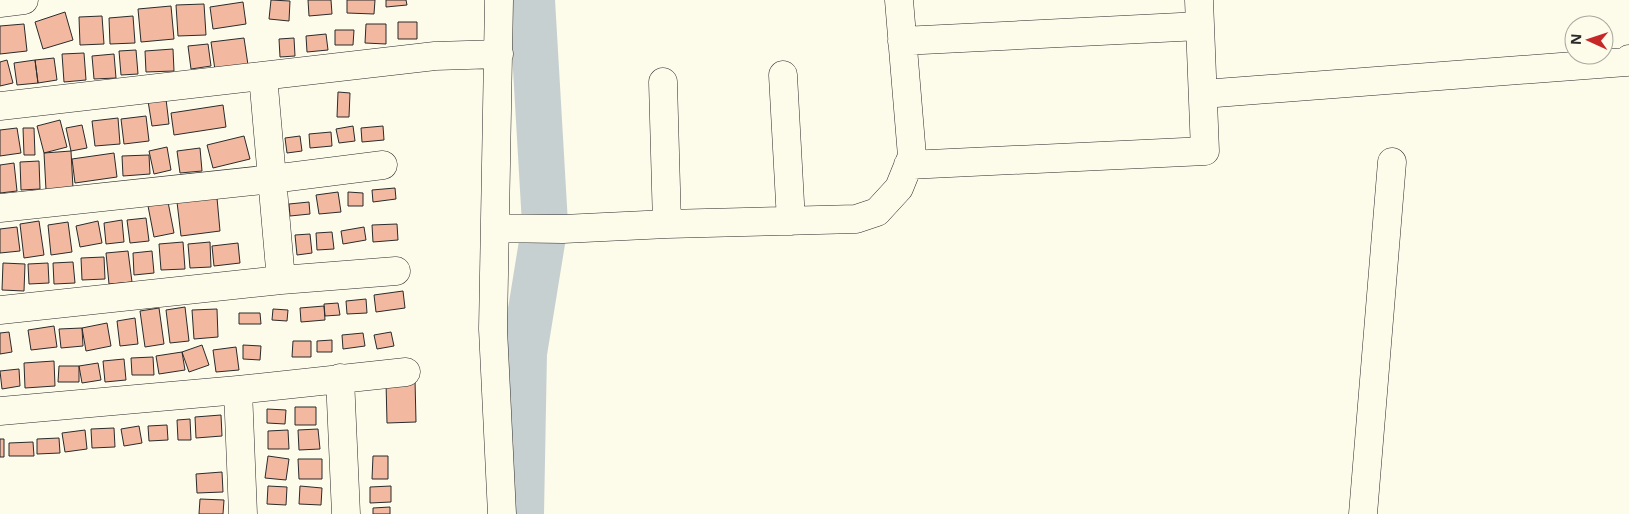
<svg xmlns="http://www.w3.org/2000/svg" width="1629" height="514" font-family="'Noto Sans',sans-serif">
<rect width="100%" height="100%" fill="#fdfbea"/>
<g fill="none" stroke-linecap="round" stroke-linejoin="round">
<path stroke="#c7d0d0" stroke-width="46" d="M521,514L524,353L545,224L532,0"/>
</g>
<path fill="#f2b8a0" stroke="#2b2b2b" d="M271,0L290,1L289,21L269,19Z
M308,0H331L332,14L309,16Z
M347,0H375L374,14L347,13Z
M386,0H406L407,5L386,7Z
M243,2L246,24L213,29L210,7Z
M204,4L206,35L178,36L176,5Z
M171,6L174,39L141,42L138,9Z
M65,12L73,40L43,49L35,22Z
M102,16L104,44L80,45L79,17Z
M133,16L135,43L110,44L109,18Z
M398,22H417V39H398Z
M24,24L27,51L0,54V26Z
M366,24H386V44L365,43Z
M335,30H354L353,45H335Z
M326,34L328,50L307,52L306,36Z
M244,38L248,65L215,70L211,42Z
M294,38L295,56L280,57L279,39Z
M208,44L211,66L191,69L188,46Z
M173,49L174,71L146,72L145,51Z
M136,50L138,74L121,75L119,51Z
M84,53L86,80L64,82L62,54Z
M114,54L116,78L94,79L92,56Z
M54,58L57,80L38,83L35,60Z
M7,60L13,83L0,86V62Z
M35,60L38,83L17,85L14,63Z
M338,92L350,93L349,117H337Z
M166,99L169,124L152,126L148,101Z
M223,105L226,127L174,135L171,113Z
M146,116L149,141L124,144L121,119Z
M118,118L120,144L95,146L92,121Z
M60,120L67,147L44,153L37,126Z
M82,125L87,148L71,151L66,128Z
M353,126L355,141L339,143L336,129Z
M383,126L384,140L362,142L361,128Z
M17,128L21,153L0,156V130Z
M23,128H34L35,155H24Z
M331,132L332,146L310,148L309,134Z
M244,136L250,159L213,168L207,145Z
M300,136L302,151L287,153L285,138Z
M167,147L171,170L154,174L149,151Z
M200,148L202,171L180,173L177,151Z
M71,151L73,188L46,190L44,153Z
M114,153L117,177L75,183L72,159Z
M149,155L150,174L123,176L122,156Z
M39,161L40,189L21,190L20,162Z
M14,163L17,191L0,193V165Z
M395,188L396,199L373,202L372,190Z
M338,192L341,212L319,214L316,195Z
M348,192L363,193V206H348Z
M217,198L220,231L181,236L177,202Z
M168,202L174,233L154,237L148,206Z
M309,202L310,214L290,216L289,204Z
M146,218L149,241L130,243L127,220Z
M122,220L124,242L106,244L104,223Z
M39,221L44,255L24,258L20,224Z
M98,221L102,243L80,247L76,226Z
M68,222L72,252L51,255L48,225Z
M397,224L398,240L373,242L372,225Z
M17,227L20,251L0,253V229Z
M364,227L366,240L343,244L341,231Z
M332,232L334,249L317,250L316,233Z
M310,234L312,253L297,255L295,235Z
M183,242L185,269L161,270L159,244Z
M210,242L211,267L190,268L188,244Z
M238,243L240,263L214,266L212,246Z
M128,251L132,282L109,284L106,253Z
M152,251L154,273L134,275L133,253Z
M104,257L105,279L82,280L81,258Z
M73,262L75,283L54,284L53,263Z
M3,263L25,264L24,291L2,290Z
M48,263L49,283L29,284L28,264Z
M403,291L405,308L376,312L374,295Z
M366,299L367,313L347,314L346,301Z
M338,303L340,315L325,316L324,304Z
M324,306L325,320L301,322L300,308Z
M185,307L189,341L170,343L166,310Z
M159,308L164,344L145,347L140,311Z
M217,309L218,337L194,339L192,310Z
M273,309L288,310L287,321L272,320Z
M239,313H260L261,324H239Z
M135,318L138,344L120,346L117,321Z
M107,323L111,346L86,351L82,328Z
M54,326L57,347L31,350L28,330Z
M82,328L83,346L61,348L59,329Z
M9,332L12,352L0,354V333Z
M391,332L394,346L377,349L374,335Z
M363,333L365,346L343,349L342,335Z
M332,340V352H317V341Z
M293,341H311V357H292Z
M202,345L209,365L189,372L182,352Z
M243,345L261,346L260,360L243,359Z
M236,347L239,370L216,372L213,350Z
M182,352L185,370L159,374L156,356Z
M153,357L154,375H132L131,358Z
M124,359L126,380L105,382L103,361Z
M54,361L55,386L25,388L24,363Z
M98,363L101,380L82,383L79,366Z
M59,366H79V382H58Z
M19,369L20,386L2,389L0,371Z
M415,380L416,422L387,423L386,382Z
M295,407H316V425H295Z
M267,409L286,410L285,424L267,423Z
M221,415L222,436L196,438L195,417Z
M190,419L191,440H178L177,420Z
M167,425L168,440L149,441L148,426Z
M139,426L142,443L124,446L121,429Z
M114,428L115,447L92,448L91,429Z
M318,429L320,449L299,450L298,430Z
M85,430L87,449L65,452L62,433Z
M288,430L289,449H268V431Z
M59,438L60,453L37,454V439Z
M0,439H4V457H0Z
M33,442L34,456H9V443Z
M268,456L289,459L286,480L265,478Z
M373,456H388V479H372Z
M298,459H322V479H299Z
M222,472L223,492L197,493L196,474Z
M268,486L287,487L286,505L267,504Z
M300,486L322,488L321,505L299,504Z
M391,486V502L370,503V487Z
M200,499L224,500L223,514H199Z
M390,507V514H373V508Z"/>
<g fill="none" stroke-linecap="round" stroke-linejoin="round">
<g stroke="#2b2b2b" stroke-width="29">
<path id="minor" d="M499,0L493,329L502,514
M0,3L24,0
M902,41L1200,26
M783,75L791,221
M263,76L281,280
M663,82L667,224
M1203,94L1626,62L1629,59
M0,106L435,56L499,54
M908,165L1205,151L1199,0
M0,208L272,179L383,165
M496,228L563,229L667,224L856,219L877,212L899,188L912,156L899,0
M0,310L281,280L396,271
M340,378L346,514
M238,390L243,514
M0,411L238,390L406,372
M1363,514L1392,162"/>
</g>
<use href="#minor" stroke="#fdfbea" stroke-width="28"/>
</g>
<g transform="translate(1589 40) rotate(273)"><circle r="24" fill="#fdfbea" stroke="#a9a89e"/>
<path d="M0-4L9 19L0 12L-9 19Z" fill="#c62828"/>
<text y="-8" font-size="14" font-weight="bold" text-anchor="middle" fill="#2b2b2b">N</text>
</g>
</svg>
